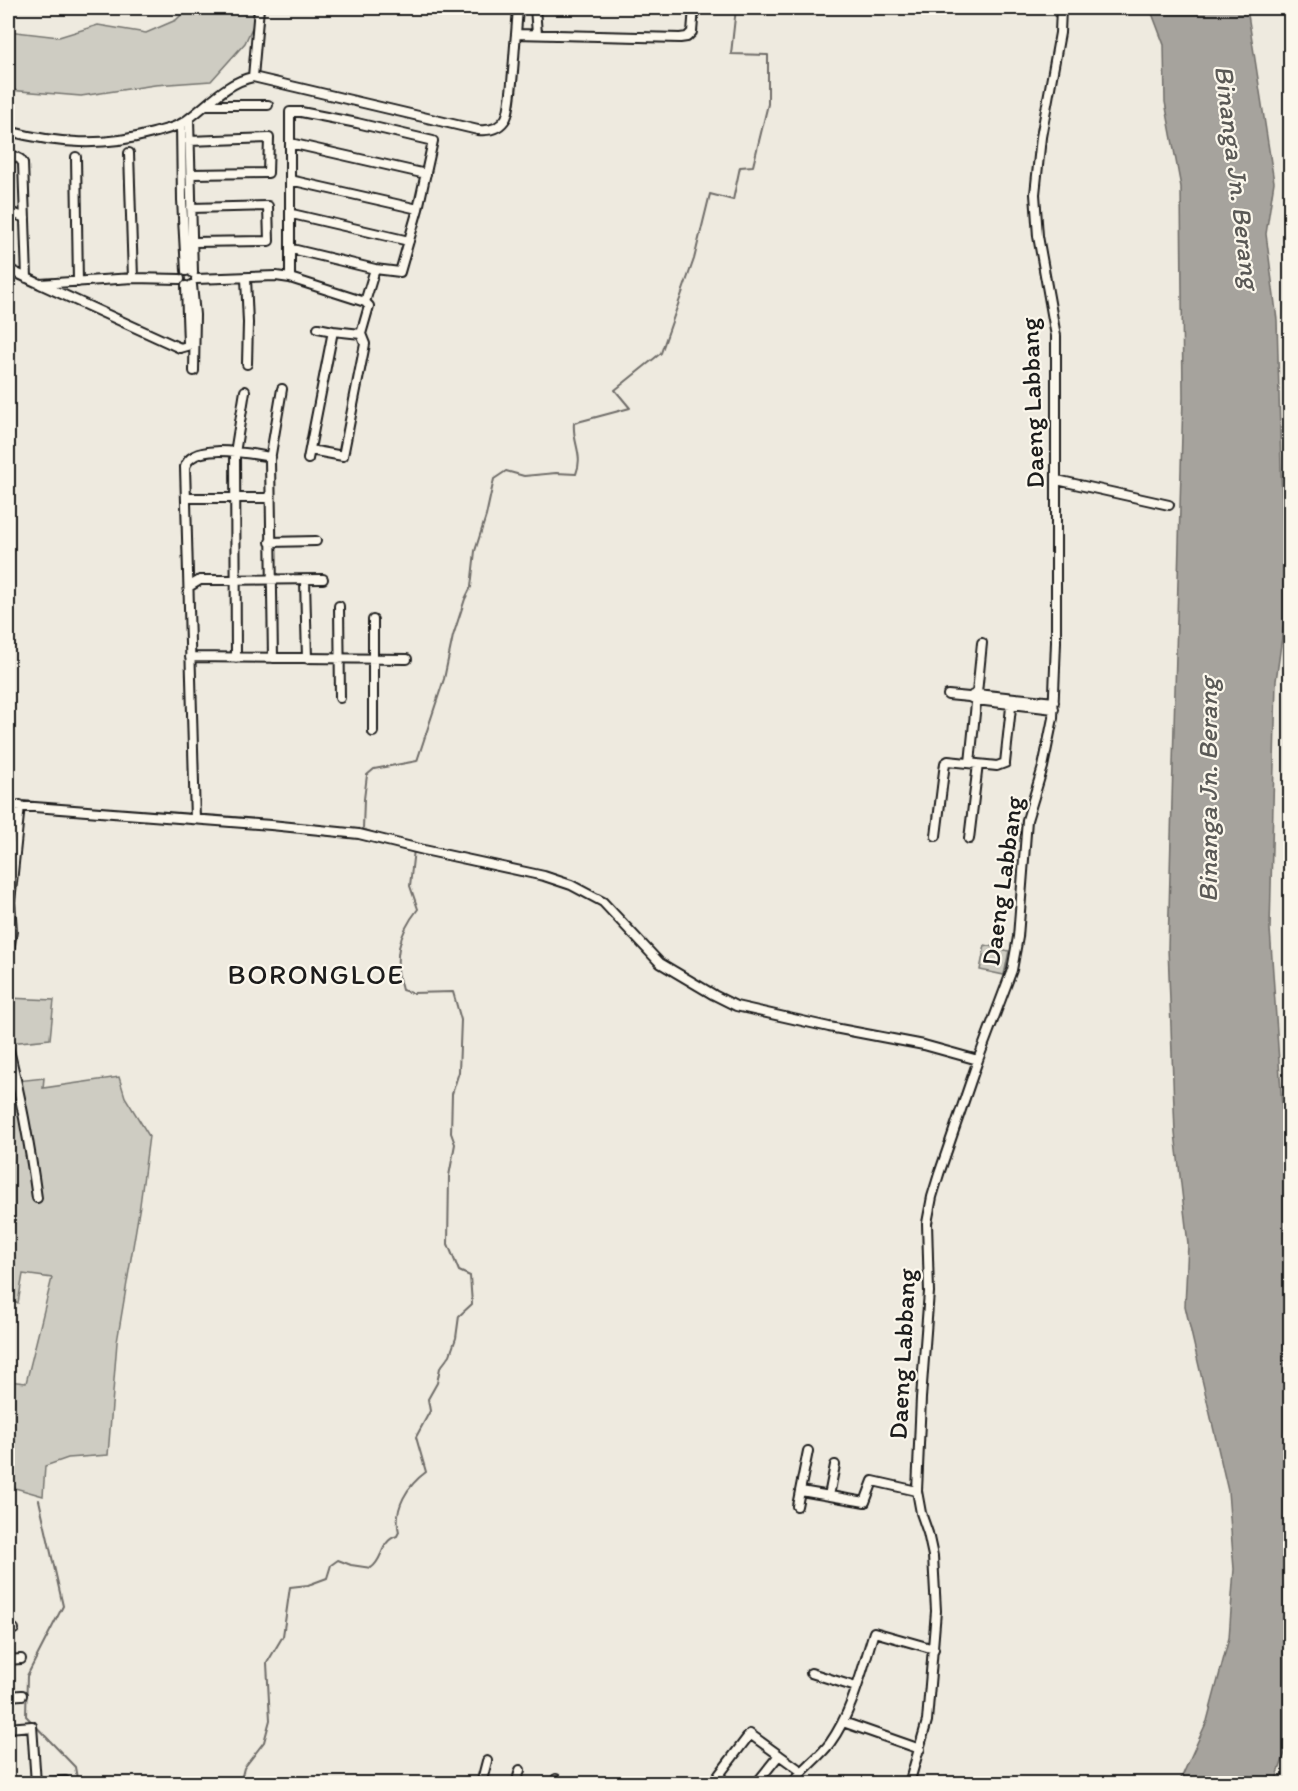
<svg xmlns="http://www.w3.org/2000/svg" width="1298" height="1791" font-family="Itim,sans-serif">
<rect width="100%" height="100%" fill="#eeeadf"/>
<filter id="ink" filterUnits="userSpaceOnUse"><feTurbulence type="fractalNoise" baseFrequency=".0167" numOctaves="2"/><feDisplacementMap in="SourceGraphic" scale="12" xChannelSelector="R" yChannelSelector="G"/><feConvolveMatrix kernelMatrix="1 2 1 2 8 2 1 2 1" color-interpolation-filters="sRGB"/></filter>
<g filter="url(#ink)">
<path fill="#ceccc2" stroke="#75746f" stroke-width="1.5" d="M188,8H261L245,43L211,81L155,85L81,96L8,90V31L59,37L98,25L146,33L176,20Z
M985,945L1009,951L1004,975L980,970Z
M8,998L54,1000L50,1039L9,1043L8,1082L44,1078L43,1088L119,1077L125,1097L149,1136L140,1205L117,1342L108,1455L68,1458L45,1466L43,1496L8,1486V1381L26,1383L52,1278L23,1274L18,1303L8,1302Z"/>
<path fill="#a6a39d" stroke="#6f6d69" stroke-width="1.5" d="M1150,8H1247L1274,182L1266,234L1277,320L1285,615L1276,681L1270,929L1287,1180L1290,1199V1738L1275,1783H1179L1207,1721L1229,1638L1234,1569L1228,1491L1185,1306L1188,1244L1175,1133L1168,948L1183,397L1181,187L1165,102L1164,45Z"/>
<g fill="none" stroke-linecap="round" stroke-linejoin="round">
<path stroke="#6f6d69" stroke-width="2" d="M381,836L363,829L364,799L367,775L374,769L417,761L444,679L453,636L465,599L471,587L475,551L486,516L494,479L506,471L524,476L556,473L576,474C584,455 572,442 574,423L630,408L615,390L661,353L694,259L710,194L733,200L740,167L753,166L768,104V55L731,54L736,8
M39,1500L63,1606L27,1676L26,1716L75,1767L78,1784
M197,1784L205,1776L216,1784
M240,1784L244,1768L264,1742L270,1720L267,1663L283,1636L290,1587L308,1585L327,1578L331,1565L338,1560L351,1565L371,1568C384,1559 380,1541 397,1536L399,1532C393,1508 408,1485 426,1472L416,1437L430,1411L428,1399L437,1383L440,1368L450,1355L456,1338L459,1316L472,1304L470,1276L459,1271L448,1244L449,1176L455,1144L451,1133L452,1094L459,1072L461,1020L453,992L412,993L402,990C393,959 398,934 418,909L410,886L414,849"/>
<g stroke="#1c1c1c" stroke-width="12">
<path id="minor" d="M535,8L537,34
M516,34L518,8
M1289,56L1290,44
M253,77L259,8
M207,105H268
M189,119L193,273
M181,124L182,200L186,271
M8,131C58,144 103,147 153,133C163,130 175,128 184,122C205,108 226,82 253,77L478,130C489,131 500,129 506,118C512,107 514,50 516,34L680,38L687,37L692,32L694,8
M189,141L269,138L268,173L191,174
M290,143L426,174
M8,153L20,159L23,163L27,278
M129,153L133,278
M76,157L78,282
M290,180L418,209
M191,208L268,206L269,241L193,242
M8,211L25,218
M292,214L409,241
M8,269L40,284L133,278L180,279
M246,278L248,323L247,364
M290,278V112H301L357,123L433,141L418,209L400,272L375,269L292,249
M196,279L276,276L290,278L365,302L375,269
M40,284L180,348L187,346L188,343L186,286
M192,285L195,315L194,371
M318,328L333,331
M310,450L343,456L365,344L361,334
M308,459L333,331L361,334L369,306L365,302
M1057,480L1169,505
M186,498H270
M270,542L316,541
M305,580L307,659
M190,586L200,580H208L323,579
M339,606L340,698
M373,620V732
M190,657L407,659
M236,658L235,453L245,391
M273,658L270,460L282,389
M948,695L969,697L976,700L1054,709
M973,695L977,694L1054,702
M970,763L982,643
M8,805L271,825L359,834L424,850L544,876L571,885L603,902L660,963L714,995L736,1006L829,1027L924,1045L978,1060
M195,819L185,467C192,441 250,454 271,457
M936,836L945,763L948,761L997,766L1005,763L1012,698
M969,839L978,764
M8,959L12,931L10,902L20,805
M8,1046C21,1097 30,1147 37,1198
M801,1491L865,1502L873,1481L917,1491
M829,1496L835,1465
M797,1506L808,1451
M8,1629H14
M8,1660L21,1659
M811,1673L856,1687
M8,1696L22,1695
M843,1722L920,1749
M8,1728L32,1726L36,1783
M19,1784L65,1781
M481,1784L487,1761
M516,1784L520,1770
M553,1784L556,1779
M712,1784L750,1734L801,1771
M756,1784L779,1755
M792,1784C803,1768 819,1758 830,1743C853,1711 862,1669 874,1632L934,1649
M909,1784L927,1721L936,1611L933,1556L928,1533L921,1513L917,1491L921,1398L929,1292L927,1223L932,1197L939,1174L978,1060L1012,970L1018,937L1027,820L1043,767L1053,718L1056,642V336L1038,236L1035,194L1041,137L1060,33L1061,8"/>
</g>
<use href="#minor" stroke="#fbf7ec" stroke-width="8"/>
</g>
</g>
<g text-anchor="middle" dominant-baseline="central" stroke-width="4.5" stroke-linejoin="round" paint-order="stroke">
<g font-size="26" fill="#1c1c1c" stroke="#fbf7ec">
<text transform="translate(1032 403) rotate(-92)">Daeng Labbang</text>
<text transform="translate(1002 881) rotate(-82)">Daeng Labbang</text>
<text transform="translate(902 1354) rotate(-87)">Daeng Labbang</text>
</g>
<g font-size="27" font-style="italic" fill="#5a5956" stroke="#fbf7ec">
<text transform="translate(1238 177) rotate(83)">Binanga Jn. Berang</text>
<text transform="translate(1207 790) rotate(-90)">Binanga Jn. Berang</text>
</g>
<g font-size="28" letter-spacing="1.5" fill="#1c1c1c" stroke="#fbf7ec">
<text x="316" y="974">BORONGLOE</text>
</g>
</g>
<rect width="1298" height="1791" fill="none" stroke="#fbf7ec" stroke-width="30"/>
<rect x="15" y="15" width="1268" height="1761" fill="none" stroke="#1c1c1c" stroke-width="2" filter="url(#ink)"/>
</svg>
